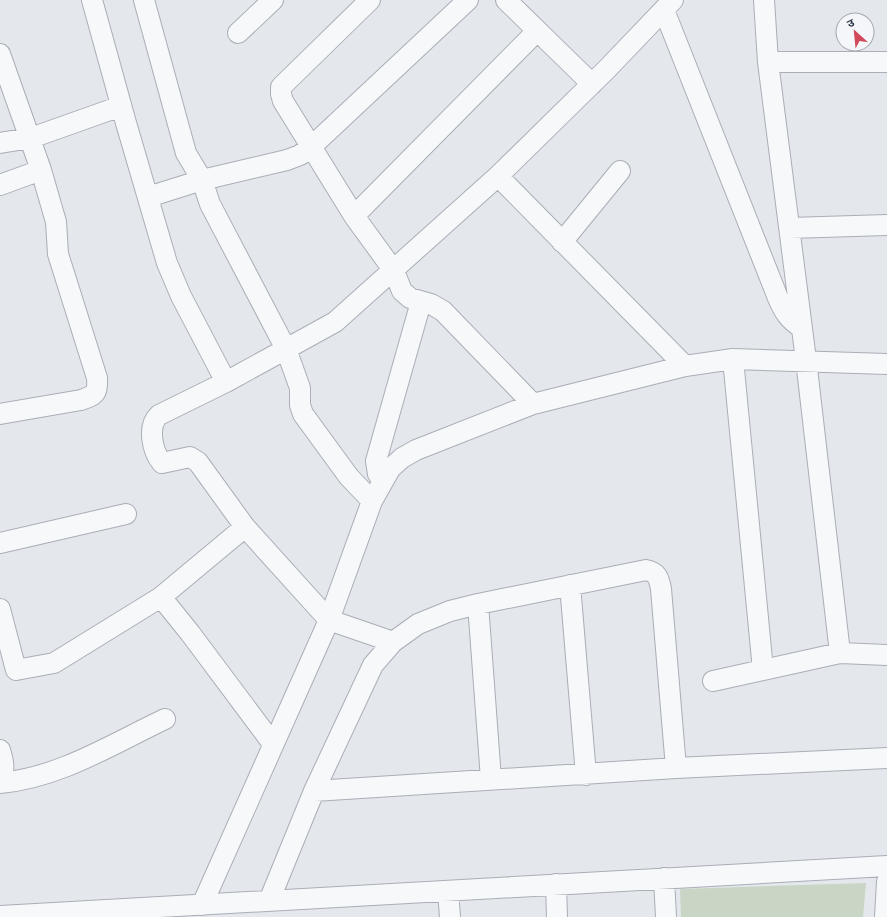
<svg xmlns="http://www.w3.org/2000/svg" width="887" height="917" font-family="Barlow,'Noto Sans Devanagari',sans-serif">
<rect width="100%" height="100%" fill="#e4e7ec"/>
<path fill="#c9d6c5" d="M866,883L863,917H681L680,889Z"/>
<g fill="none" stroke-linecap="round" stroke-linejoin="round">
<g stroke="#a9aeb7" stroke-width="22">
<path id="minor" d="M92,0L126,123L167,263L181,296L226,382
M144,0L186,153L202,180L210,204L286,349L300,388V405L303,414L349,477L372,501
M370,0L281,87V94L283,101L354,216L394,271L402,291L410,298L431,304L443,311L533,404
M506,0L592,84
M764,0L768,62L806,360L840,653
M664,10L778,298C784,312 789,320 802,328
M238,33L273,0
M0,54L41,170L56,222L58,254L97,378C98,394 95,395 81,400L0,414
M768,62H887
M0,143L31,138L121,106
M498,176L685,366
M0,185L41,170
M148,197L202,180L287,160L300,155L311,147L468,0
M354,216L537,31
M789,228L887,225
M562,242L620,171
M733,359L763,670
M382,480L378,474L376,461L421,302
M0,543L126,514
M570,585L586,775
M161,597L190,633L273,744
M478,604L491,779
M0,609L16,670L54,663L161,597L245,527
M393,642L329,620L245,527L198,462L190,457L162,463C152,451 147,426 159,415L226,382L335,322L498,176L607,69L673,0
M713,681L840,653L887,655
M0,750C4,763 5,770 0,782
M0,783C59,778 112,744 165,719
M314,791L676,768L887,758
M664,878L666,917
M556,884L557,917
M448,891L450,917
M269,901L314,791L373,665L393,642L418,624L450,611L478,604L646,570C657,572 659,578 661,589L676,768
M202,905L329,620L372,501L390,469L402,458L416,450L533,404L685,366L733,359L887,364
M0,916L887,866
M885,917L887,882"/>
</g>
<use href="#minor" stroke="#f7f8fa" stroke-width="20"/>
</g>
<g transform="translate(855 32) rotate(333)"><circle r="19" fill="#f4f6f9" stroke="#a4a8b1"/>
<path d="M0-3L7 15L0 10L-7 15Z" fill="#d1495b"/>
<text y="-6" font-size="11" font-weight="bold" text-anchor="middle" fill="#2b3445">उ</text>
</g>
</svg>
